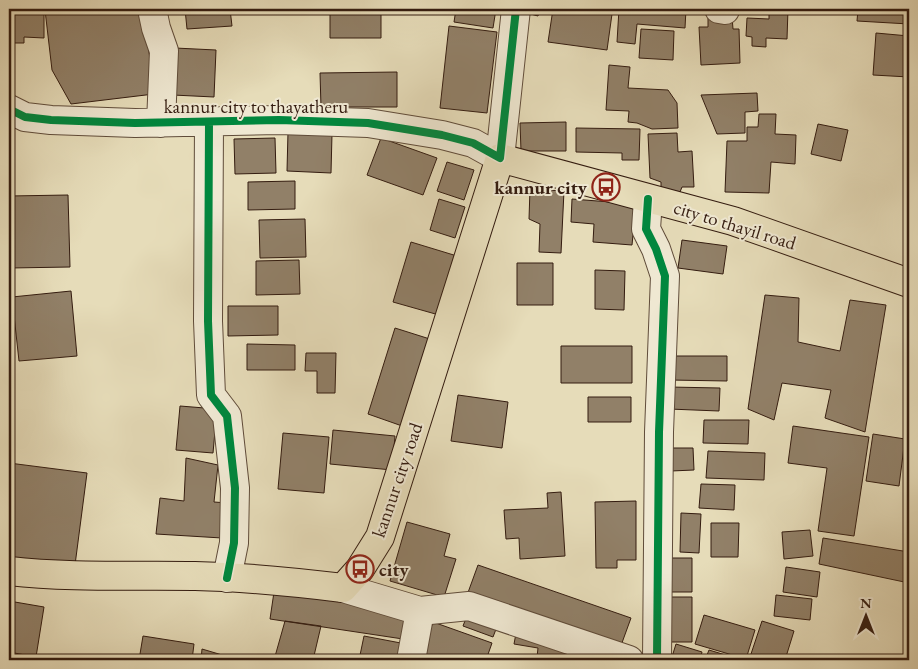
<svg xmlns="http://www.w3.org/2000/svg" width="918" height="669" font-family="'EB Garamond',serif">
<rect width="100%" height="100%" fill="#e6dcb9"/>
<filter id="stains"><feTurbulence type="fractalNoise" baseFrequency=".004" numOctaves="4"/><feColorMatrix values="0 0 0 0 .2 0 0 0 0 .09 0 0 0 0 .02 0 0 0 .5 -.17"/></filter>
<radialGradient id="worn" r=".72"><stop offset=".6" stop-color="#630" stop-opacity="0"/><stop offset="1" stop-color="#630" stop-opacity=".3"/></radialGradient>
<path fill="#918068" stroke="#341c10" d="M56,9H144L154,94L71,104L52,70L45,10Z
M185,9H230L232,26L187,29Z
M330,9H381V38H330Z
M456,9H496L493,28L454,22Z
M523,9H540L538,16L523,12Z
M553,9H573L612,14L607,50L548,42Z
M617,9H686L685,28L637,24L635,44L617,42L619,9Z
M769,9H788L787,39L766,38V47L752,46V37L746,36L747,18L769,19Z
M858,9H909V24L857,21Z
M9,10L44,11V38L24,37V43H9Z
M732,17L733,29H739L740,63L701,65L699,27H708V18Z
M449,26L497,32L487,113L440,108Z
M641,29L674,31L673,60L639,58Z
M876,33L909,36V77L873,75Z
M175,48L216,50L214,97L173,95Z
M609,65L630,67L628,88L668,90L677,103L678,128L652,129L637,123L628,122L629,111L606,110Z
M397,72V107H321L320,73Z
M757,93L758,111L745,112V133L717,134L701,95Z
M759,114H776L775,134L796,135L795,164L771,162L769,193L725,192L727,141H747V127H758Z
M566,122V151H521L520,123Z
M818,124L848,130L841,161L811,154Z
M576,128L640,129L639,160H622V153L576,152Z
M288,132L332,134L331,173L287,171Z
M677,133L678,152L692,151L694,187H682L680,192H661V182L650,178L648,134Z
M275,138L276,173L235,174L234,139Z
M381,138L437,158L423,195L367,175Z
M447,162L474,170L464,200L437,191Z
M295,181V209L248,210V182Z
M530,189L564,191L561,253L539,252L540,224L529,219Z
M68,195L70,267L10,268L9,196Z
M439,199L465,207L455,238L430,230Z
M572,199L636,204L632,245L593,242L594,224L571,222Z
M305,219L306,257L260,258L259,220Z
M682,240L727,246L723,274L678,268Z
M411,242L457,256L439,315L393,302Z
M299,260L300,294L256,295V261Z
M517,263H553V305H517Z
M595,270L625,271L624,310L595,309Z
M71,291L77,356L19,361L12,297Z
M765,295L799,298L798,342L840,351L850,300L886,305L865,432L825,418L831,390L782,383L774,420L748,409Z
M228,306H278V335L228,336Z
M395,328L433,340L405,427L368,414Z
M247,344L295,345V370H247Z
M561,346H632V383H561Z
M306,353H336L335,393H317V371H305Z
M671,356H727V381L670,380Z
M669,387L720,388L719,411L669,409Z
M458,395L508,402L502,448L451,441Z
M588,397H631V422H588Z
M180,406L217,409L213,453L176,450Z
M704,420H749L748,444L703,443Z
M793,426L869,437L854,536L818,531L827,468L788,463Z
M333,430L395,436L392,470L330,464Z
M283,433L329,437L324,493L278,489Z
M873,434L905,439L899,486L866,481Z
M670,448H693L694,470L671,471Z
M708,451L765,453L764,480L706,478Z
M186,458L218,465L214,502L228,503L222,538L156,534L160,498L184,501Z
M9,463L87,473L75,565L9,557Z
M701,484L735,485L734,510L699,508Z
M561,492L565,556L520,559L519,538L506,539L504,510L548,508L547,493Z
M636,501V560H617V568H596L595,502Z
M681,513L701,514L699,553L680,552Z
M407,522L450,534L444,556L456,559L444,597L390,581Z
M711,523H739L738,557H711Z
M810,530L813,556L784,559L782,532Z
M823,538L909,552V583L819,564Z
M670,558H692V592H670Z
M478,565L631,618L619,651L466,598Z
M786,567L820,572L817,597L783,592Z
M274,592L407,611L403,639L270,619Z
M776,595L812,599L810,620L774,616Z
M669,597H692V642H671Z
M9,601L44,607L36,657L9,652Z
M468,613L498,624L493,637L463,626Z
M704,615L755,630L746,659L695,644Z
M285,621L321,626L313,660H274Z
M762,621L794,631L785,660H749Z
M433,622L492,643L486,660H437L422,655Z
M517,628L576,646L577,660H553L537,657L538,648L514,644Z
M143,636L194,644L192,660H139Z
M364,636L406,644L402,660H359Z
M676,644L702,652L700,660H671Z
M202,649L239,660H201Z
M709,650L742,660H705Z"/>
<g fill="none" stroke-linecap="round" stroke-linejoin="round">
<g stroke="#604c3a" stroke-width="30">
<path id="minor" d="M152,9L156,28L164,51L161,123
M719,9L725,10
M9,109L25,117L51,120L135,123L279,120L368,123L442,135L473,143L500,158L516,9
M209,123L208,321L211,395L227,416L235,488L234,543L227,578
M648,199L646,229L656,249L665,276L659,432L657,660
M343,588L420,611L411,660
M420,611L469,606L629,660"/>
</g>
<g stroke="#341c10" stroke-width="30">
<path id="major" d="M9,571C70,578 133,575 195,576C245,577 294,582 343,588L360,569L380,537L500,158L733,221L909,283"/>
</g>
<use href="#minor" stroke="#efe8d2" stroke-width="28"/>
<use href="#major" stroke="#e6dcb9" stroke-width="28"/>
<g stroke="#efe8d2" stroke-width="11">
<path id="cycleway" d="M9,109L25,117L51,120L135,123L279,120L368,123L442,135L473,143L500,158L516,9
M209,123L208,321L211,395L227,416L235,488L234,543L227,578
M648,199L646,229L656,249L665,276L659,432L657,660"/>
</g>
<use href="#cycleway" stroke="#00873e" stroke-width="8"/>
</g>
<defs>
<g id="bus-ring" transform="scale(1.4375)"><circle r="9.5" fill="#efe8d2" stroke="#8f2418" stroke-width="1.5"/><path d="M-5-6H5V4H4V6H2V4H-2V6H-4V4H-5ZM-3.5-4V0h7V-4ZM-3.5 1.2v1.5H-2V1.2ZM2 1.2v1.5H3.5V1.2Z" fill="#8f2418"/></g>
</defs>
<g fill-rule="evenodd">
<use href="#bus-ring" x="606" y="187"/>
<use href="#bus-ring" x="360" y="569"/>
</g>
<g text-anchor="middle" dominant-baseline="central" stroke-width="4" stroke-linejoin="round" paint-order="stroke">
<g font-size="19" fill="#341c10" stroke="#efe8d2">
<text x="256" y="106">kannur city to thayatheru</text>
<text transform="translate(735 225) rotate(17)">city to thayil road</text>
<text transform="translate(397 480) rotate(-71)">kannur city road</text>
</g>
<g font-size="19" font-weight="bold" fill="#341c10" stroke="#efe8d2" text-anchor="end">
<text x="587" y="187">kannur city</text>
<text x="379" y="569" text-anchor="start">city</text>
</g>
</g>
<rect width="918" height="669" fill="none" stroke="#e6dcb9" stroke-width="30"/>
<rect x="10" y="10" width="898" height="649" fill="none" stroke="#341c10" stroke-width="2.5"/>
<rect x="15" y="15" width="888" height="639" fill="none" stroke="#341c10"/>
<g transform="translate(866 616)" stroke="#efe8d2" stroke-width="4" paint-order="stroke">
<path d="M0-4L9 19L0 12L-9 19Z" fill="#341c10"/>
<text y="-8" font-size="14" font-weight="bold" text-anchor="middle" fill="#341c10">N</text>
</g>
<rect width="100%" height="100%" filter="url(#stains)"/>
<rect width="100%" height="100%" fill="url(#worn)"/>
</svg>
